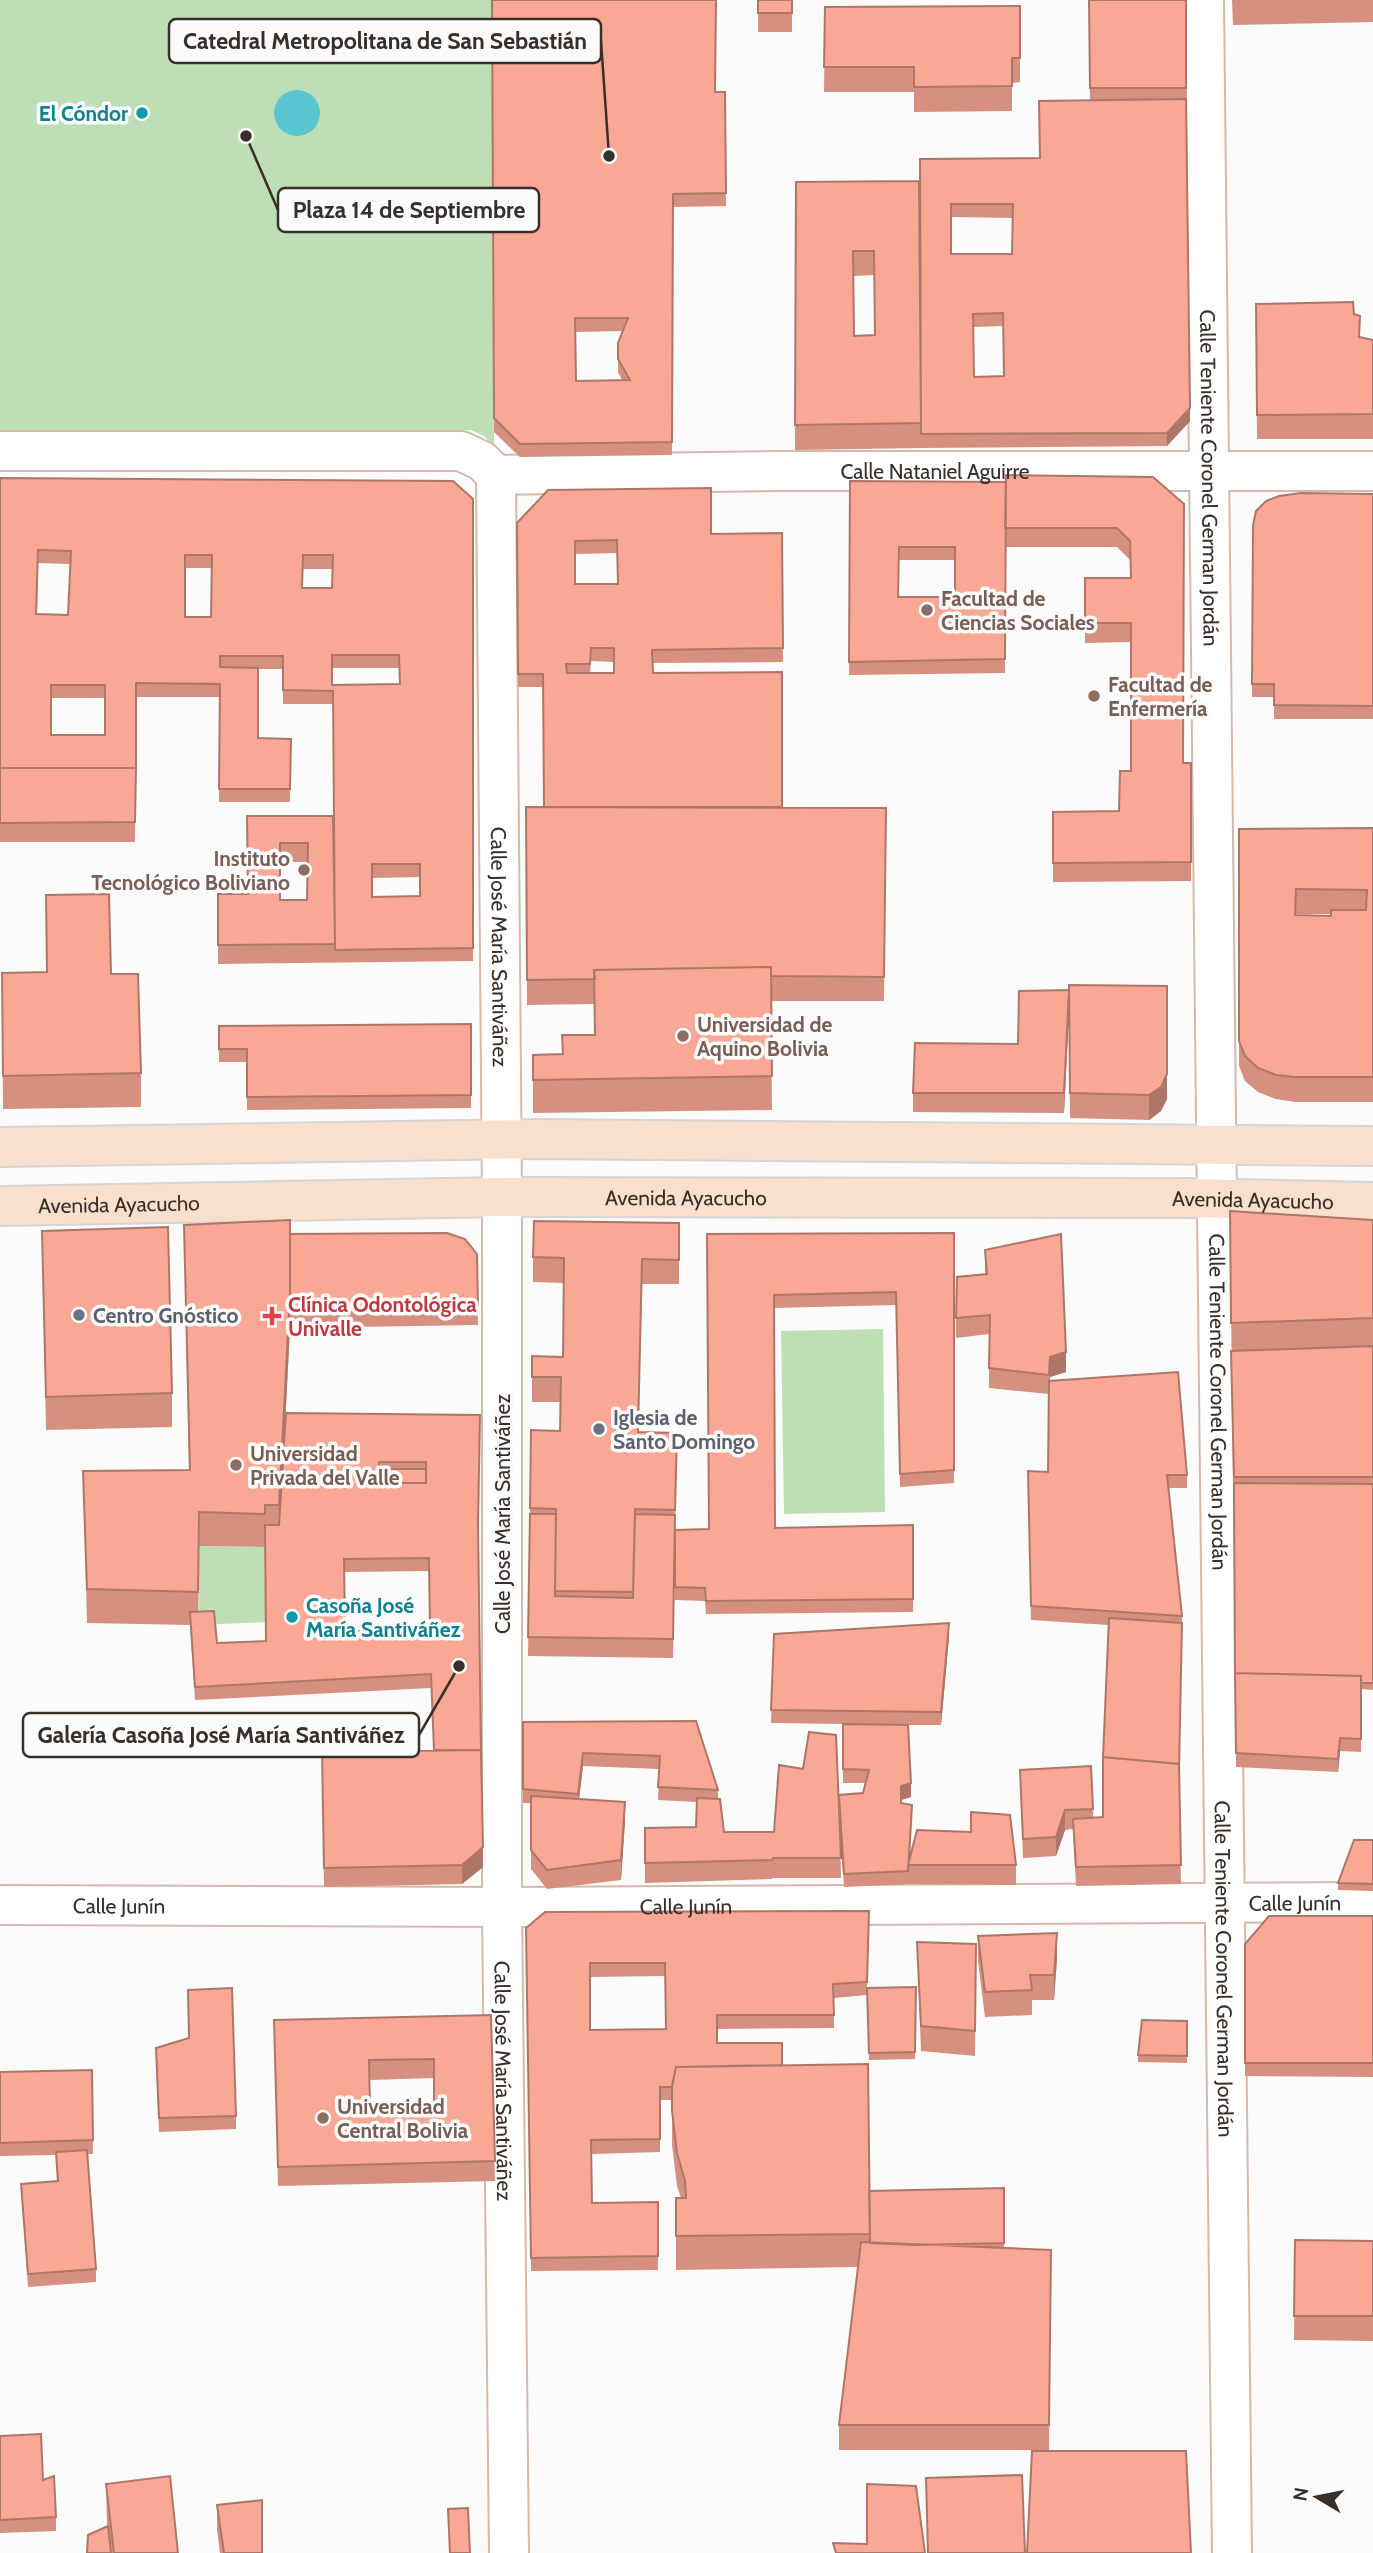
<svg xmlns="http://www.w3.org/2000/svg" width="1373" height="2553" font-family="Cabin,sans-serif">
<rect width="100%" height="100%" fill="#fbfbfb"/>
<path fill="#bedfb6" d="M0,0H492L494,446L484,436L471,430H0Z
M883,1329L885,1512L784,1514L781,1331Z
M199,1546L265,1547L266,1622L198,1625Z"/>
<path fill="#5bc5d1" d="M274 113a23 23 0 1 1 46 0a23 23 0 1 1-46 0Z"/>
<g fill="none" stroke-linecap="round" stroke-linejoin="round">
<g stroke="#d3baac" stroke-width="42">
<g id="minor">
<path id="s1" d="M1204,0C1216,851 1219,1702 1232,2553"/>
<path d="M0,451H461L482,461L496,475"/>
<path id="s2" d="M496,475L502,1197V1907L509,2553"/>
<path id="s3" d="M496,475L780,471H1373"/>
<path id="s4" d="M0,1905L502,1907L1373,1902"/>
</g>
</g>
<g stroke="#d7d5d4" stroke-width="42">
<g id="major">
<path d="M0,1147L534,1139L1373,1146"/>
<path id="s5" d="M0,1206L502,1197L1187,1198L1373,1202"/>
</g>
</g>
<use href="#minor" stroke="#fff" stroke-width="38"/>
<use href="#major" stroke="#f8e0cd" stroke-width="38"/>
</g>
<path fill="#d5907f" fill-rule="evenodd" d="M492,0L715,92H725L726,206L673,207L672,455L520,457L494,432ZM623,331L618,343V372L622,380L576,381V332Z
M758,0H792V32H758Z
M1089,0H1186L1190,421L1167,446L921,448L795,450L796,182L919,181L920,159L1040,158L1090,101ZM951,217L1013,218L1012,254H951ZM874,275L875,335L854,336V276ZM1003,326L1004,376L974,377L973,327Z
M1232,0H1373V22L1233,25Z
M1020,6V82L1012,83V111L914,112V92H824L825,7Z
M1256,304L1354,314L1360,338L1373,340V439H1257Z
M1153,477L1183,763H1191V881L1053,882V812L1119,811L1131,771V642L1085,643V598L1130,578V560L1117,547H1005V673L849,675L850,481L1006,482ZM899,560H955V597H899Z
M0,478L473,499V961L218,964V894H248L247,816H333V704H283V669H258V738L291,739L290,802H219L220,697H136L135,842H0ZM38,563L70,564L68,615L37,614ZM185,568H211V617H185ZM303,569H333L332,588H302ZM332,668H399V684L332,685ZM51,698H105V735H51ZM280,862H307V900H280ZM420,877V896L372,897V878Z
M1373,494V719H1274V697H1252L1253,525Z
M517,523L711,534L782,533L783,662L653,663V673L782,807L886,808L884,1001H771L772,1110L533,1113V1055L562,1054V1035H595L594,1004L527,1005L526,807H544L543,687H518ZM617,553V584H575V554ZM591,661L614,662V673H590Z
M1373,828V1102H1295L1276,1099L1258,1092L1245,1081L1239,1066V829ZM1296,914H1331V916L1296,915Z
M46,895L111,974L141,1073V1107L3,1109L2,973L46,972Z
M1069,990L1167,1099L1161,1111L1149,1120L1070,1118L1069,1010L1064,1113L913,1112V1093L1018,1044Z
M471,1024V1108L247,1110V1062H219V1026Z
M1230,1211L1373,1220V1690L1361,1689V1752L1340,1751L1338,1772L1236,1767Z
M679,1223V1284H642L638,1432L677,1433L675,1530L709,1529L707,1234L954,1233V1483L900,1487L896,1305L774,1308L775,1528L913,1525V1612L706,1614L705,1601L675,1600V1557L673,1658L528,1656L531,1430L560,1431L561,1402H532V1356L563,1357L564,1283L533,1282V1257Z
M184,1225L290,1234L477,1254L478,1325L290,1328V1325L284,1449L480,1415L478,1531L483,1867L462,1884L324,1887L322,1752L434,1750L431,1688L195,1700L190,1625L87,1623L83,1471L189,1470ZM199,1546L265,1547L266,1641L217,1643L198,1612ZM429,1571L430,1630L345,1631V1572Z
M42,1231L172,1393V1427L46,1430Z
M985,1250L1066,1372L1050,1377V1381L1187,1475V1488H1168L1182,1616L1179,1775L1181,1884L1076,1886L1073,1829L1065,1830L1056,1856L1023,1858L1020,1770L1093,1809V1817H1103L1108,1625L1031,1620L1028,1471L1048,1472L1049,1394L989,1388V1334L956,1338V1318L985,1274Z
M774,1634L949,1637L941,1725H908L911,1797L901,1800V1803L912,1819L910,1858L1016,1865V1885L908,1884L844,1887L840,1831L841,1878H773L772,1879L645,1883V1828L696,1827L697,1802L658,1800L659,1769L583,1766L579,1799L625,1821L621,1880L547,1889L531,1869V1803H523V1722L696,1721L718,1790V1799L724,1832H774L839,1795L863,1793L866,1783H843V1724L771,1723Z
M1373,1840V1891L1338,1890V1883Z
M869,1911L867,1988L916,1987L915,2059L869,2060L867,1995L834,1998V2028L717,2029V2043L782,2065L869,2191L1004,2188V2248L1051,2250L1049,2450H839V2425L858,2267L676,2270V2198H681L677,2186L672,2145V2100H660V2152L592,2154V2203L658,2202V2270L531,2271L526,1928ZM665,1976L666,2029L590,2030V1977Z
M1373,1916V2077L1245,2076V1944Z
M978,1936L1057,1958L1054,2000H1032V2015L985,2017L978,1961Z
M917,1942L976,1944L975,2056L921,2051Z
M491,2015L495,2181L278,2186L274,2020ZM434,2078V2108L370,2109V2080Z
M1187,2021V2063L1138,2062V2055Z
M189,2039L236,2116V2129L159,2132L156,2061Z
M92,2070L93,2154H87L96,2269V2282L28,2287L21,2184L57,2181L56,2155L0,2156V2072Z
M1295,2240L1373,2241V2341L1294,2340Z
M0,2436L43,2480L56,2517V2531L0,2533Z
M106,2484L178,2553H87L107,2527Z
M217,2505L262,2553H220L217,2530Z"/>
<path fill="#ae7668" d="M1190,408V421L1167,446V433Z
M1167,986V1099L1161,1111L1149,1120V1095Z
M1069,990V1010L1064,1113V1093Z
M290,1294V1328L279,1538V1505Z
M1066,1352V1372L1050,1377L1049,1394L1050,1357Z
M949,1623V1637L941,1725V1712Z
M1340,1738V1751L1338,1772V1759Z
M583,1753V1766L578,1807V1794Z
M911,1783V1797L901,1800V1786Z
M625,1802V1821L621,1880V1860Z
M1065,1810V1830L1056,1856V1837Z
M483,1847V1867L462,1884V1865Z
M1057,1933V1958L1054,2000V1975Z"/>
<path fill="#f8a894" stroke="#ae7668" stroke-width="2" fill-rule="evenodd" d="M492,0H716L715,92H725L726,193L673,194L672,442L520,444L494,418ZM575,318H628L618,343V359L630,380L576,381Z
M758,0H792V13H758Z
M1089,0H1186V88H1090Z
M1020,6V58H1012V86L914,87V67H824L825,7Z
M1186,99L1190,408L1167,433L921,434L920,159L1040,158L1039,101ZM951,204H1013L1012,254H951ZM1003,313L1004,376L974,377L973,314Z
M919,181L921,423L795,425L796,182ZM853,251H874L875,335L854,336Z
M1353,302L1354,314L1360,316L1359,337L1373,340V414L1257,415L1256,304Z
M1006,475L1153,477L1184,504L1183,763H1191V862L1053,863V812L1119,811L1120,771H1131V623H1085V578H1131L1130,541L1117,528H1005Z
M0,478L453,481L473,499V948L335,950L333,691L283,690V656H220V667L258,668V738L291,739L290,789H219L220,684L136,683V768H0ZM38,550L71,551L68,615L36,614ZM185,555H212L211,617H185ZM303,555H333L332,588H302ZM332,655H399L400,684L332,685ZM51,685H105V735H51ZM372,864H420V896L372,897Z
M850,481L1006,482L1005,659L849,662ZM899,547H955V597H898Z
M711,488V534L782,533L783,648L652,650L653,673L782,672V807H544L543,674H518L517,523L548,490ZM617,540L618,584H575V541ZM591,648H614V673H567L566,664H590Z
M1301,493L1373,494V706L1274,705V684H1252L1253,525L1256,511L1266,501L1279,496Z
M0,768H136L135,822L0,823Z
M526,807L886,808L884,977L771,976V967L594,970L595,979L527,980Z
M247,816H333L335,944L218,945V894H248ZM280,843H308L307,900H280Z
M1373,828V1077H1295L1276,1075L1258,1068L1245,1056L1239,1041V829ZM1296,889L1367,890L1366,910H1331V916L1295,915Z
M109,894L111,974H138L141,1073L3,1076L2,973L47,972L46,895Z
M771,967L772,1076L533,1080V1055L563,1054L562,1035H595L594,970Z
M1069,985L1167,986V1074L1161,1087L1149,1095L1070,1093Z
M1069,990L1064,1093H913L915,1043L1018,1044L1019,991Z
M471,1024V1095L247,1097V1049H219V1026Z
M1230,1211L1373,1220V1318L1231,1323Z
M290,1220V1294L279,1505H265V1514L199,1512L198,1592L87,1589L83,1471L190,1470L184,1225Z
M534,1221L679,1223V1260L642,1259L638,1432L677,1433L675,1510L635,1509L633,1592L555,1591L556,1509L530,1508L531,1430L560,1431L561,1377H532V1356L563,1357L564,1258L533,1257Z
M168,1227L172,1393L46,1397L42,1231Z
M447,1233L465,1239L477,1254L478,1306L290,1308V1234Z
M954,1233V1470L900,1474L896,1292L774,1295L775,1528L913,1525V1599L706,1601L705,1588L675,1587V1530L709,1529L707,1234Z
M1061,1234L1066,1352L1050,1357L1049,1375L989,1368L990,1315L956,1318L957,1277L987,1274L985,1250Z
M1373,1346V1477H1234L1231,1351Z
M1178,1372L1187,1475H1167L1182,1616L1031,1606L1028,1471L1048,1472L1049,1381Z
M286,1413L480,1415L478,1524L481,1750H434L431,1674L195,1687L190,1612L214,1611L217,1643L266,1641L265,1525H279ZM379,1462H426V1483H379ZM429,1558L430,1630L345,1631L344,1559Z
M379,1469H426V1483H379Z
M1234,1483L1373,1484V1683H1361V1676L1235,1673V1680Z
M530,1514H556L555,1596L633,1598L635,1514L675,1515L673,1639L528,1637Z
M1109,1618L1182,1623L1179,1771V1764L1103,1757Z
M949,1623L941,1712L771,1710L774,1634Z
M1235,1673L1361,1676V1739L1340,1738L1338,1759L1236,1753Z
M696,1721L718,1790L658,1787L660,1756L583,1753L578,1794L523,1789V1722Z
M843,1724L908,1725L911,1783L901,1786V1803L912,1805L908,1871L844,1874L839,1795L863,1793L869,1770L843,1769Z
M809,1732L836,1735L841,1858H773L772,1860L645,1863V1828L696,1827L697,1798L720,1799L724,1832H774L779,1765L803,1769Z
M481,1750L483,1847L462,1865L324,1868L322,1752Z
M1103,1757L1179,1764L1181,1865L1076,1867L1073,1819L1103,1817Z
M1091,1766L1093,1809L1065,1810L1056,1837L1023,1839L1020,1770Z
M531,1796L625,1802L621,1860L547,1870L531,1850Z
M971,1812L1010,1815L1016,1865H908L917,1830L971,1832Z
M1354,1840H1373V1884L1338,1883Z
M869,1911L867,1982L833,1984L834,2015H717V2043H782V2065L676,2067L672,2087H660V2139L591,2140L592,2203L658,2202V2256L531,2258L526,1928L545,1912ZM590,1963H665L666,2029L590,2030Z
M1269,1916H1373V2063H1245V1944Z
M1057,1933L1054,1975H1030L1032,1990L985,1992L978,1936Z
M917,1942L976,1944L975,2031L921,2026Z
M916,1987L915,2052L869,2053L867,1988Z
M232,1988L236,2116L159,2118L156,2048L189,2038L188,1990Z
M491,2015L495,2161L278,2167L274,2020ZM434,2059V2108L370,2109L369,2060Z
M1142,2020L1187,2021V2056L1138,2055Z
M868,2064L870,2234L676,2236V2198H686L685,2181L677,2153L672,2111V2086L676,2067Z
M92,2070L93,2140L0,2143V2072Z
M87,2150L96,2269L28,2274L21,2184L58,2181L56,2152Z
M1004,2188V2243L917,2245L870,2243L869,2191Z
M1295,2240L1373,2241V2316H1294Z
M861,2242L1051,2250L1049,2425H839Z
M41,2434L43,2480L54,2476L56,2517L0,2520V2436Z
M1032,2451H1186L1191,2553H1027Z
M1022,2475L1025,2553H928L926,2478Z
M170,2476L178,2553H114L106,2484Z
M867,2484L916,2486L925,2553H836L833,2543L867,2544Z
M262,2500V2553H224L217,2505Z
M468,2508L470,2553H450L448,2509Z
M108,2526L111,2553H87L88,2535Z"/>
<g fill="#0f9aa8" stroke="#fbfbfb" stroke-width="2.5">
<circle cx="142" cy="113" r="7"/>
<circle cx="292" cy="1617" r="7"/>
</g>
<g fill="#8d6e63" stroke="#fbfbfb" stroke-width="2.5">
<circle cx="927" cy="610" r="7"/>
<circle cx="1094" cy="696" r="7"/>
<circle cx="304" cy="870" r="7"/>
<circle cx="683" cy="1036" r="7"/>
<circle cx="236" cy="1465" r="7"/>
<circle cx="323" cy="2118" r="7"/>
</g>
<g fill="#6b7280" stroke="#fbfbfb" stroke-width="2.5">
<circle cx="79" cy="1315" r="7"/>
<circle cx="599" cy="1429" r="7"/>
</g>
<path fill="#e0444e" stroke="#fbfbfb" stroke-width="2.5" d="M268.5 1305.5h7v7h7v7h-7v7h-7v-7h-7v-7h7z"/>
<g text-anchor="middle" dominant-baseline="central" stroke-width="7" stroke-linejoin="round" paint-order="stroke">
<g font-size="21" font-weight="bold" fill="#0d838f" stroke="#fbfbfb" text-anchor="end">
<text x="128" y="113">El Cóndor</text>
<text x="306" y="1605" text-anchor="start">Casoña José<tspan x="306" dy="24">María Santiváñez</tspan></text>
</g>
<g font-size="21" fill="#392f2a" stroke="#fbfbfb">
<text stroke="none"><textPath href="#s3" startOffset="439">Calle Nataniel Aguirre</textPath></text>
<text stroke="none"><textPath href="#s1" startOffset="478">Calle Teniente Coronel German Jordán</textPath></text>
<text stroke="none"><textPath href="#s2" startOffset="472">Calle José María Santiváñez</textPath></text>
<text stroke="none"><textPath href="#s5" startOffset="686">Avenida Ayacucho</textPath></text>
<text stroke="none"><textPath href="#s5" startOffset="1253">Avenida Ayacucho</textPath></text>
<text stroke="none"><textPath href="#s5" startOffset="119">Avenida Ayacucho</textPath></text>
<text stroke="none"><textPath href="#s1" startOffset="1402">Calle Teniente Coronel German Jordán</textPath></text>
<text transform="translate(502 1514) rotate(-90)">Calle José María Santiváñez</text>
<text stroke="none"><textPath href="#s4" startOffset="1295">Calle Junín</textPath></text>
<text stroke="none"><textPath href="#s4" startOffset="119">Calle Junín</textPath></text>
<text stroke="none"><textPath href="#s4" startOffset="686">Calle Junín</textPath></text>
<text stroke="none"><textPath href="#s1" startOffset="1969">Calle Teniente Coronel German Jordán</textPath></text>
<text stroke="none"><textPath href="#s2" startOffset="1606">Calle José María Santiváñez</textPath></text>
</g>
<g font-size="21" font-weight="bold" fill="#785e54" stroke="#fbfbfb" text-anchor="start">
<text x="941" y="598">Facultad de<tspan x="941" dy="24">Ciencias Sociales</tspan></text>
<text x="1108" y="684">Facultad de<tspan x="1108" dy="24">Enfermería</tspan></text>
<text x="290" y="858" text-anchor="end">Instituto<tspan x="290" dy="24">Tecnológico Boliviano</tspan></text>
<text x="697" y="1024">Universidad de<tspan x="697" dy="24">Aquino Bolivia</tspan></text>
<text x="250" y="1453">Universidad<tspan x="250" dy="24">Privada del Valle</tspan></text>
<text x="337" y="2106">Universidad<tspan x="337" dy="24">Central Bolivia</tspan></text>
</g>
<g font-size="21" font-weight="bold" fill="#be3a42" stroke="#fbfbfb" text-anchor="start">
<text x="288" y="1304">Clínica Odontológica<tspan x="288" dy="24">Univalle</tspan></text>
</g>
<g font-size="21" font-weight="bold" fill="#5b616d" stroke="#fbfbfb" text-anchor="start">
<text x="93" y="1315">Centro Gnóstico</text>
<text x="613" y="1417">Iglesia de<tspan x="613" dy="24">Santo Domingo</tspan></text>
</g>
</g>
<path fill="none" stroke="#392f2a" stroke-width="2.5" d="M609 156L601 41M246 136L278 210M459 1666L419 1735"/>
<g fill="#392f2a" stroke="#fbfbfb" stroke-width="2.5">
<circle cx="609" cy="156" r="7"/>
<circle cx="246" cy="136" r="7"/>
<circle cx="459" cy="1666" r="7"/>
</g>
<g fill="#fbfbfb" stroke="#392f2a" stroke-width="2.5">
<rect x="169" y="19" width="432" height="44" rx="7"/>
<rect x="278" y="188" width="261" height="44" rx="7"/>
<rect x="23" y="1713" width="396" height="44" rx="7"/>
</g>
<g font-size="23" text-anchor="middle" font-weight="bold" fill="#392f2a">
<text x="385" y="49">Catedral Metropolitana de San Sebastián</text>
<text x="409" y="218">Plaza 14 de Septiembre</text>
<text x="221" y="1743">Galería Casoña José María Santiváñez</text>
</g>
<g transform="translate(1317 2497) rotate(280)" stroke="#fbfbfb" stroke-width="5" paint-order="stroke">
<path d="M0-5L12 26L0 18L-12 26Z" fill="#392f2a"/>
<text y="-10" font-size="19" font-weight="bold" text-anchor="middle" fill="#392f2a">N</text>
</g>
</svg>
